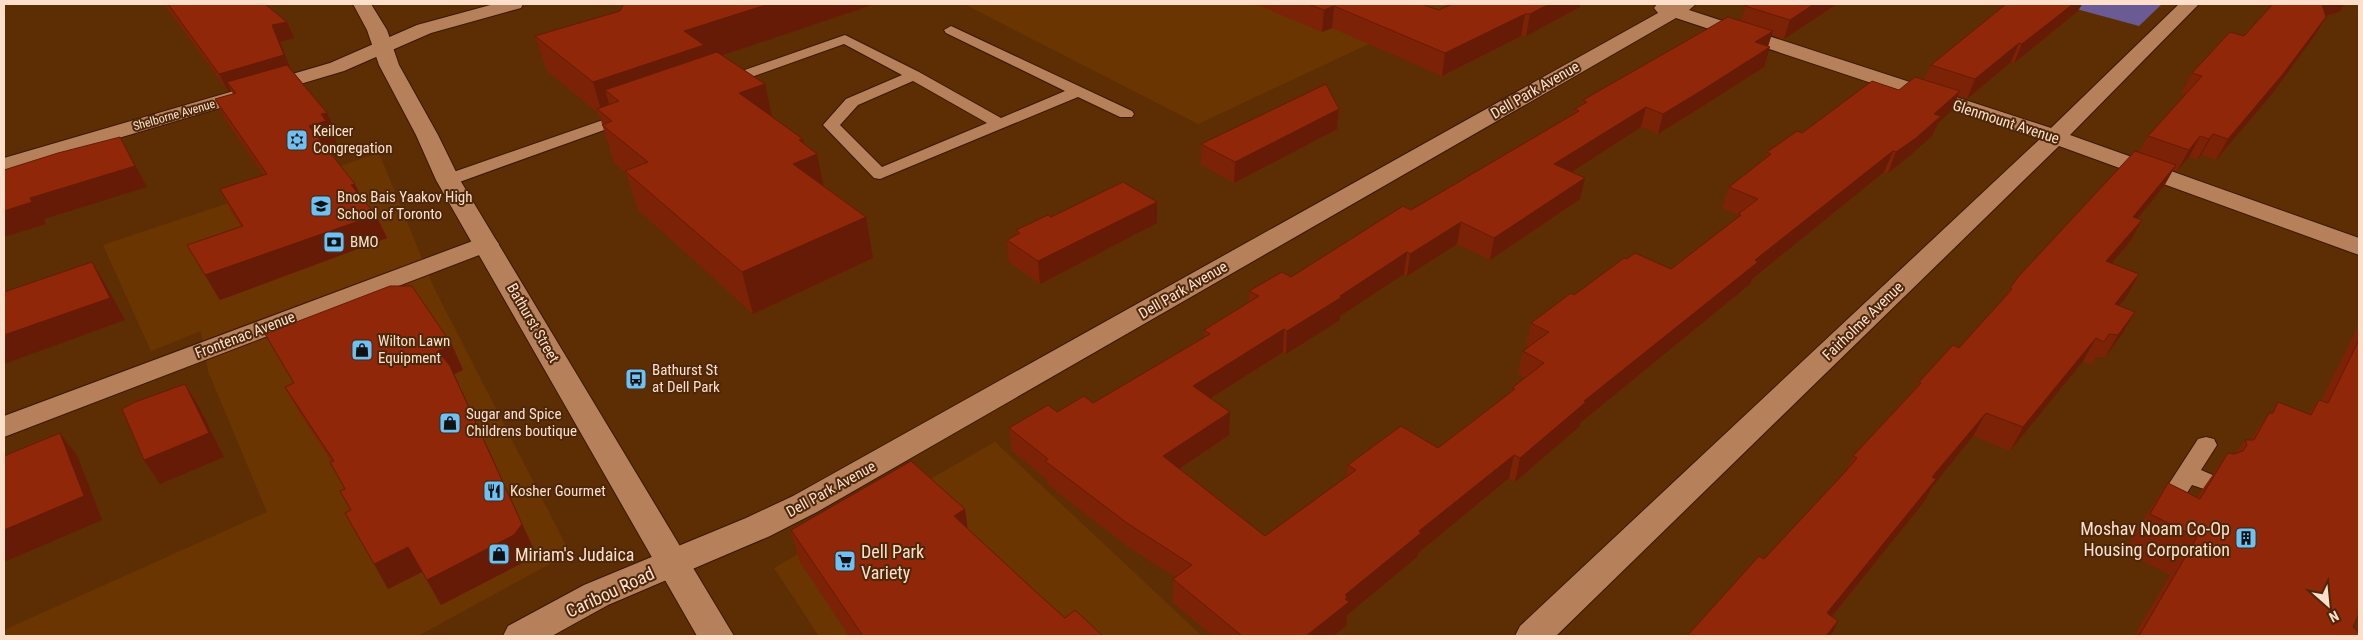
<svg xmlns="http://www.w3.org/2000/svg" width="2363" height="640" font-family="'Roboto Condensed',sans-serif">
<rect width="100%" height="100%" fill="#5d2e04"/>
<path fill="#6b3502" d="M964,4H1454L1198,124Z
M379,153L434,288L570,553L418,636H4V630L267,512L208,371L201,331L151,351L103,245Z
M995,442L1202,636H819L774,568Z"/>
<path fill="#6a5b94" d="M2058,4H2162L2139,26Z"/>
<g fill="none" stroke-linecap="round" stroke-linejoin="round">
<g stroke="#3b1800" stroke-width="2">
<path id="lane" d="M951,26L1132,111L1134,114L1132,117H1120L1078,97L880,179L874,178L823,125L846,99L902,75L844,44L729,85L724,87L716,82L719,79L845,35L919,72L1001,118L1065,91L946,33L944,30ZM913,81L987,123L882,167L840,125L858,105Z
M626,112L632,114L634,117L632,120L454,184H442L439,180L442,176Z
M2206,437L2214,439L2217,445L2201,470L2215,476L2219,482L2215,488L2207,490L2192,485L2172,516L2164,519L2156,516L2152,510L2198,439Z"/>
</g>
<g stroke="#3b1800" stroke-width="2">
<path id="street" d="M494,4H523L521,8L431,33L344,71L4,172V158L330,63L417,25Z
M1657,4H1696L1689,10L2051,128L2179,4H2199L2070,135L2359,238V255L2059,146L1556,636H1515L1520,626L2040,139L1676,18L817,512L770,536L608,605L552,636H503L508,626L584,585L746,518L793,496L1658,13L1654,8Z
M486,236L495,239L499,244L495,249L4,437V416Z"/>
</g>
<g stroke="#3b1800" stroke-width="2">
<path id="secondary" d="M353,4H371L387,30L399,65L438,135L460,180L734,636H697L436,180L416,135L379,65L367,30Z"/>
</g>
<use href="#lane" fill="#b6805b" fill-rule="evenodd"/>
<use href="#street" fill="#b6805b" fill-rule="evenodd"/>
<use href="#secondary" fill="#b6805b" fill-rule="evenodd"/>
</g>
<path fill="#7c2207" d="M164,4H265L287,22L294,38L280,42L291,69L327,113L337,135L334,136L337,144L326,147L361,197L376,215L387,238L220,300L187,245L241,226L232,213L220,189L264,175L227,122L215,99L233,94L231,90L228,91Z
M1255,4H1421L1439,10L1580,7L1526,36H1521L1442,76L1332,28L1322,32Z
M1837,4L1784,39L1771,35L1768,47L1764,67L1698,109L1658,134L1641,127L1571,172L1585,178L1580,199L1490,260L1457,244L1407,276L1404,274L1340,316V320L1286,354L1283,352L1210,398L1229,435L1180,468L1265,536L1346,477L1348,465L1438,448L1511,392L1512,388L1524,378L1518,374L1523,351L1529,347L1526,346L1531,323L1627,259L1671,269L1737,218L1738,215L1722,208L1729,187L1766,158L1767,152L1802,133L1899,90L1924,80L1931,65L2006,4H2082L2078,11L2014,63L2011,62L1967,99L1958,96L1951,111L1938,123L1932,136L1907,158L1888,173L1884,172L1752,279L1750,284L1580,423V426L1515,482L1509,478L1418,553L1417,557L1347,615L1346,626L1333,636H1213L1173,603V579L1175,577L1128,547L1048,485L1047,480L1012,451L1009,428L1057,412L1093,403L1204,338V330L1249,303V291L1291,277L1411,210L1574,113L1575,109L1582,106L1583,100L1741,21L1745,6Z
M2273,4H2345L2339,12L2326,16L2315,35L2272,94L2216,160L2201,155L2197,160L2189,157L2177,171L2173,170L2164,186L2137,219L2130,242L2111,263L2139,274L2127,296L2119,305L2135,312L2122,334L2105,357H2096L2091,365L2083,361L2010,451L1973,436L1932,487L1924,502L1832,617L1838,621L1831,636H1687L1764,559L1846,471L1853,456L1916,388L1919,382L1959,348L2005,297L2010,288L2139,152L2148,136L2185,94L2181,93L2192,73L2244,36Z
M872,5L722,55L765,84L772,117L804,144L824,186L866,217L873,258L753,314L638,210L626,173L614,163L599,114L547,71L535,36Z
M1339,109L1337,129L1234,183L1201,165V144Z
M1157,202V223L1040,284L1009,262L1007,240L1017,235L1016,230L1051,217Z
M2359,324V614L2353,627L2359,636H2134L2170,575L2124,552L2142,521L2168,483L2197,497L2228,453L2234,454H2235L2245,440H2250L2269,413H2271L2278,402L2308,414L2319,400L2321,401Z
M265,334L452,345L463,370L454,374L534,550L526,561L441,605L422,572L388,589L351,510L340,491L345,489L332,462L299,412L285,387L294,384Z
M965,509L968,529L1035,591L1065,618L1103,636H849L800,562L791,530Z"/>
<path fill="#651b06" d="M769,4H872V5L708,60L619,101L605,90L612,114L602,113L593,82L684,31Z
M1549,4H1581L1580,7L1526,36L1530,14Z
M1814,4H1837L1784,39L1790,20Z
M2073,4H2082L2078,11L2014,63L2022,44Z
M2321,4H2345L2339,12L2310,21Z
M1334,6L1332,28L1322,32L1324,10Z
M1525,14L1521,36L1442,76L1445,53Z
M2326,17L2315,35L2272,94L2216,160L2228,139Z
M287,22L294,38L280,42L292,72L227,82L231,90L228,91L219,74L272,25Z
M1773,31L1767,49L1770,47L1764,67L1698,109L1658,134L1663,114L1755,42Z
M2019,43L2011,62L1967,99L1975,79Z
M765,84L773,121L739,93Z
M1960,91L1951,111L1938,123L1932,136L1907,158L1888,173L1896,152L1934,114Z
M1646,107L1641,127L1550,186L1554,164Z
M1339,109L1337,129L1234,183L1235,162Z
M327,113L337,135L334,136L337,144L320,149L309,126L321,114Z
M2213,134L2201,155L2197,160L2209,139Z
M2200,136L2189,157L2177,171L2189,150Z
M120,137L147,187L44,219L46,224L4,237V211L30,198Z
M803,139L807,158L817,154L825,193L793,164L799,140Z
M1893,151L1884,172L1752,279L1750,284L1580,423V426L1515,482L1520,458L1584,401L1755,260Z
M2176,165L2164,186L2121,239L2133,217Z
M1585,178L1580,199L1490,260L1494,238Z
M355,184L366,207L351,185Z
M1157,202V223L1040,284L1038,261Z
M376,215L387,238L220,300L205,275Z
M866,217L873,258L753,314L742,272Z
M2142,220L2130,242L2094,283L2106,261Z
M1461,222L1457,244L1407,276L1410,254Z
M1407,252L1404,274L1340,316V320L1286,354L1287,331L1340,296Z
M92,262L106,285L125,320L4,364V335Z
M2139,274L2127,296L2103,326L2115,304Z
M2135,312L2122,334L2105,357L2118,335Z
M1284,329L1283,352L1192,410L1193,386Z
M2096,338L2083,361L2010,451L2023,427Z
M452,345L463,370L454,374L534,550L526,561L441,605L427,580L438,351Z
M185,384L199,407L224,457L160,484L144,460Z
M1230,412L1229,435L1164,479L1163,456Z
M1986,413L1973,436L1932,487L1924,502L1816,636L1827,613L1932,477Z
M60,433L78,457L102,520L4,562V530Z
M1514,455L1509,478L1418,553L1417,557L1347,615L1346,626L1333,636H1306L1345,595L1419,531Z
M965,509L969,541L954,516Z
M408,547L422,572L388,589L374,564Z
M1838,621L1831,636H1826Z"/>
<path fill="#902708" stroke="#651b06" d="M168,4H265L287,22L272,25L284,55L219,74Z
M624,4H769L684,31L704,45L593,82L535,36L620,11Z
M1308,4H1421L1439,10L1452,4H1549L1530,14H1525L1445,53L1334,6L1324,10Z
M1749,4H1814L1790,20L1745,6Z
M2006,4H2073L2022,44L2019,43L1975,79L1931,65Z
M2273,4H2322L2326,17L2283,74L2228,139L2213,134L2209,139L2200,136L2189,150L2148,136L2202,76L2192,73L2230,32L2244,36Z
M1728,17L1773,31L1755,42L1770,47L1704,89L1663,114L1646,107L1554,164L1585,178L1494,238L1461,222L1410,254L1407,252L1340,296L1342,297L1287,331L1284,329L1193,386L1230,412L1163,456L1265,536L1356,470L1348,465L1401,426L1438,448L1515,389L1512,388L1544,363L1523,351L1549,332L1531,323L1571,293L1574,295L1624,258L1627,259L1635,253L1671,269L1741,215L1738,214L1758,199L1729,187L1771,154L1767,152L1797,131L1802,133L1872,81L1899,90L1915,77L1960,91L1934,114L1941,116L1916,138L1896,152L1893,151L1755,260L1758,262L1584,401L1586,402L1520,458L1514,455L1419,531L1421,533L1345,595L1347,597L1345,599L1349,602L1306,636H1242L1173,579L1192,565L1127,523L1045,461L1048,459L1009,428L1048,405L1057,412L1084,396L1093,403L1210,334L1204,330L1259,296L1249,291L1282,272L1291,277L1403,206L1411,210L1579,111L1575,109L1587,102L1583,100Z
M717,52L765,84L739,93L803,139L799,140L817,154L793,164L866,217L742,272L625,171L648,162L602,125L612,121L597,109L619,101L605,90Z
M287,65L327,113L321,114L326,121L309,126L355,184L351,185L376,215L205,275L187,245L243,226L220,189L267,174L215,99L236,93L227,82Z
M1326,84L1339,109L1235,162L1201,144Z
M120,137L135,166L30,198L32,202L4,211V170L58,153Z
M2135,151L2176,165L2133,217L2142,220L2106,261L2139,274L2115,304L2135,312L2118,335L2109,334L2104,342L2096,338L2023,427L1986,413L1932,477L1936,479L1827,613L1838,621L1826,636H1687L1759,556L1764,559L1846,471L1857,458L1853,456L1921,383L1919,382L1953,345L1959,348L2012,289L2010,288L2018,277Z
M1123,182L1157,202L1038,261L1007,240L1020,233L1016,230L1048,215L1051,217Z
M92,262L110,298L4,335V292Z
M390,286H412L452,345L438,351L450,366L522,524L514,535L427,580L408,547L374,564L345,513L351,510L340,491L345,489L330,462L334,461L285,387L294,383L265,334Z
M2359,340V614L2353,627L2359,633V636H2139L2197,537L2150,514L2168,483L2200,499L2228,453L2234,454L2243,451L2247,445L2245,440H2254L2269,413H2273L2278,402L2311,415L2319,400L2328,403Z
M185,384L209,433L144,460L122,409L135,402Z
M60,433L84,496L4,530V456Z
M911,461L965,509L954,516L1035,591L1065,618L1075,610L1103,636H863L791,530Z"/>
<defs>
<g id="synagogue-square" transform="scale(1.125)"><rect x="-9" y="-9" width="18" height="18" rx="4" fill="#6dc2f3" stroke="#4c270a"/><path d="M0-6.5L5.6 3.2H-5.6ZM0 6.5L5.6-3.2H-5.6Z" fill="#111"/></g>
<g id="school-square" transform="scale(1.125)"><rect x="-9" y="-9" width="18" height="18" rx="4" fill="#6dc2f3" stroke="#4c270a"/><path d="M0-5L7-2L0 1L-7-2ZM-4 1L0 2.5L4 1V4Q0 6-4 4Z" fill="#111"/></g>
<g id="bank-square" transform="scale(1.125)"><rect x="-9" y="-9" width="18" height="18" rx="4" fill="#6dc2f3" stroke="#4c270a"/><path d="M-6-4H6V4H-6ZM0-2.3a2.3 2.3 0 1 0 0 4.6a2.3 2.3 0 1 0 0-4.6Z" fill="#111"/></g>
<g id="shop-square" transform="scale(1.125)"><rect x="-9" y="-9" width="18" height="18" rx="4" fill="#6dc2f3" stroke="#4c270a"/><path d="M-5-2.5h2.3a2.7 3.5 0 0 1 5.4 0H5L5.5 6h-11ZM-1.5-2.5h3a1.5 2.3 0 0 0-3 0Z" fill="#111"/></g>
<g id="bus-square" transform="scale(1.125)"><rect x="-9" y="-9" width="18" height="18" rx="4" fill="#6dc2f3" stroke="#4c270a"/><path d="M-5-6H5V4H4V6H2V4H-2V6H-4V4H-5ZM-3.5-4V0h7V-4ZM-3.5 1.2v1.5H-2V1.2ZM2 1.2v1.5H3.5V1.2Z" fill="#111"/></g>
<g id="restaurant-square" transform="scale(1.125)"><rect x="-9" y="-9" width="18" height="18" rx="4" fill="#6dc2f3" stroke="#4c270a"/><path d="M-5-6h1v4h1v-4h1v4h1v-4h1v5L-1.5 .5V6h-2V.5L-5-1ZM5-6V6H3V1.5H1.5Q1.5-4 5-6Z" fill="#111"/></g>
<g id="building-square" transform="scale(1.125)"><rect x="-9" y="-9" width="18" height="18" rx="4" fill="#6dc2f3" stroke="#4c270a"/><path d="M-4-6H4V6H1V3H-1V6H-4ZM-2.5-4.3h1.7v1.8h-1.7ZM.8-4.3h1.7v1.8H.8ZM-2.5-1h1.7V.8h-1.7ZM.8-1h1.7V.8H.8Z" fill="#111"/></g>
<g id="supermarket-square" transform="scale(1.125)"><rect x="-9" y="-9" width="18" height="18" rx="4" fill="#6dc2f3" stroke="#4c270a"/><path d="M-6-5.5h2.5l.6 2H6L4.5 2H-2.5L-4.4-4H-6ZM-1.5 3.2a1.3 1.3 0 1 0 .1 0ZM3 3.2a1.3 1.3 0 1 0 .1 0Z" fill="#111"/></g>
</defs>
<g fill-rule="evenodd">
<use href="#synagogue-square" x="297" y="140"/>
<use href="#school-square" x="321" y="206"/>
<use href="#bank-square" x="334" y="242"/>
<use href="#shop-square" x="362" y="350"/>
<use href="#bus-square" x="636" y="379"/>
<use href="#shop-square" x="450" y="423"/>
<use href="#restaurant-square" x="494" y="491"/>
<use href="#building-square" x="2246" y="538"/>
<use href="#shop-square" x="499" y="554"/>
<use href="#supermarket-square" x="845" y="561"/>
</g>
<g text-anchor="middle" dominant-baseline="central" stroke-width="4" stroke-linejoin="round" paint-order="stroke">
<g font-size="12" fill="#fedfcc" stroke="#4c270a">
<text transform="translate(174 115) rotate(-16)">Shelborne Avenue</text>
</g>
<g font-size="15" fill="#fedfcc" stroke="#4c270a">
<text transform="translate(1535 90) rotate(-30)">Dell Park Avenue</text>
<text transform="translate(2006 122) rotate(18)">Glenmount Avenue</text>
<text transform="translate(1183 290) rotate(-30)">Dell Park Avenue</text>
<text transform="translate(1863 321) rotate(-44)">Fairholme Avenue</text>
<text transform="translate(533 323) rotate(60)">Bathurst Street</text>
<text transform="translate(245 335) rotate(-21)">Frontenac Avenue</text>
<text transform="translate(831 489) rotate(-29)">Dell Park Avenue</text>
</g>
<g font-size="15" fill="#fedfcc" stroke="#4c270a" text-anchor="start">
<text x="313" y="131">Keilcer<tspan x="313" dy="17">Congregation</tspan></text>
<text x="337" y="197">Bnos Bais Yaakov High<tspan x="337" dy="17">School of Toronto</tspan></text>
<text x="350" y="242">BMO</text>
<text x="378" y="341">Wilton Lawn<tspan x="378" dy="17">Equipment</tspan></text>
<text x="652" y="370">Bathurst St<tspan x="652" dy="17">at Dell Park</tspan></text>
<text x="466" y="414">Sugar and Spice<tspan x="466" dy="17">Childrens boutique</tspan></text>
<text x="510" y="491">Kosher Gourmet</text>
</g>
<g font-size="18" fill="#fedfcc" stroke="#4c270a" text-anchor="start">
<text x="2230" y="528" text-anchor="end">Moshav Noam Co-Op<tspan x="2230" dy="21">Housing Corporation</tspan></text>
<text x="861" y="551">Dell Park<tspan x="861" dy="21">Variety</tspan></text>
<text x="515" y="554">Miriam's Judaica</text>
</g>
<g font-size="18" fill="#fedfcc" stroke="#4c270a">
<text transform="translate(610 592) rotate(-25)">Caribou Road</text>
</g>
</g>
<rect width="2363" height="640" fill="none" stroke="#fedfcc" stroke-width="10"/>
<g transform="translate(2328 605) rotate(153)" stroke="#4c270a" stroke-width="4" paint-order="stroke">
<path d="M0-4L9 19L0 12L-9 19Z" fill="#fedfcc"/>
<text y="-8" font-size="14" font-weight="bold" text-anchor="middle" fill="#fedfcc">N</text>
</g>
</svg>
